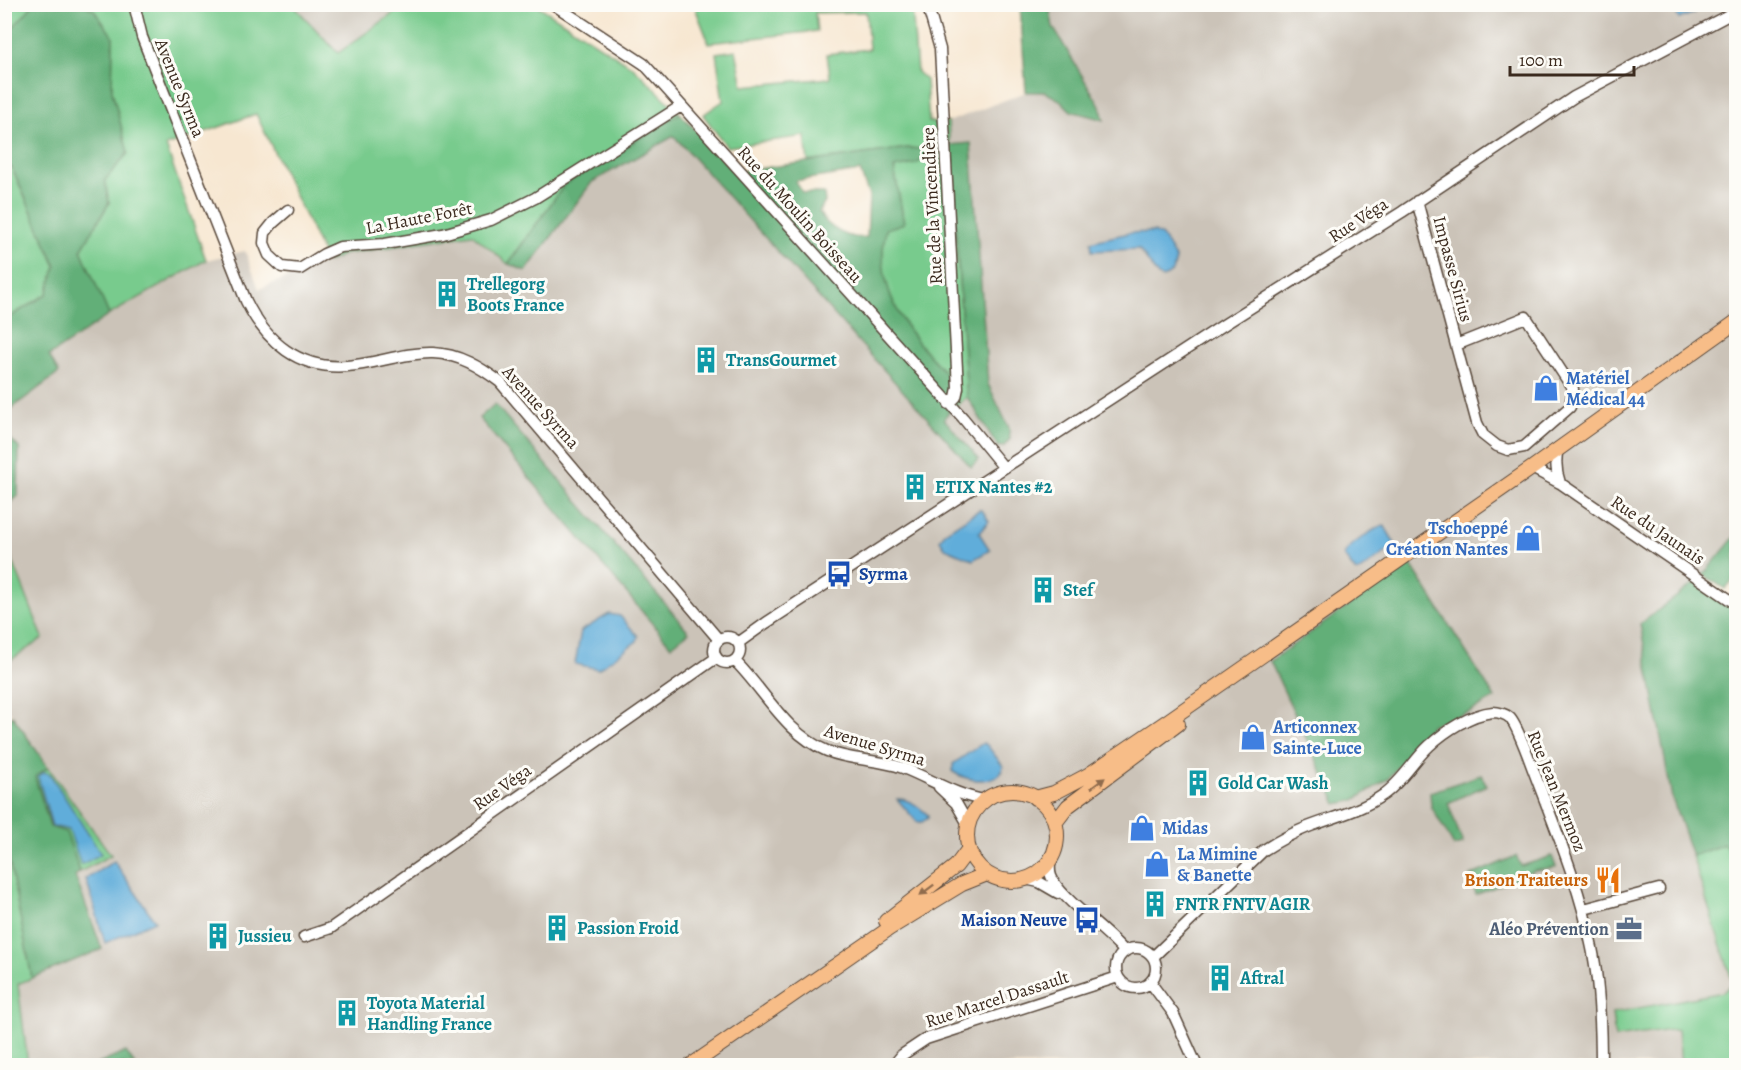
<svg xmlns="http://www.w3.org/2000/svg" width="1741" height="1070" font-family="Alegreya,serif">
<rect width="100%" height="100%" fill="#fdfcf7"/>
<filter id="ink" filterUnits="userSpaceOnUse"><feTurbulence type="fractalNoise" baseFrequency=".0167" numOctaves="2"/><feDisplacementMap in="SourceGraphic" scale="12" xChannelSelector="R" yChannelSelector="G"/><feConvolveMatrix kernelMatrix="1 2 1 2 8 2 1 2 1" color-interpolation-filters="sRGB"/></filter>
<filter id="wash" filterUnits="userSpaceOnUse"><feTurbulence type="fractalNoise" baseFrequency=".008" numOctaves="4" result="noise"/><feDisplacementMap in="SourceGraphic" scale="24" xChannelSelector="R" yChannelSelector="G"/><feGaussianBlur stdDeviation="1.35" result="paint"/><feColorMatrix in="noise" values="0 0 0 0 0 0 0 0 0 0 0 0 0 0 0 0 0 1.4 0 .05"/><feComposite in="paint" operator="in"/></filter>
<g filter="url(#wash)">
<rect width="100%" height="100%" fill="#f7e7d1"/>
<path fill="#cbc3b8" d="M293,5H405L337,53Z
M1049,5H1736V535L1699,580L1672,798L1733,983L1724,992L1612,1013L1615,1038L1678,1029L1681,1065L135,1066L126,1052L96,1065H28L18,984L102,949L75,875L111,855L5,705V664L43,638L5,539V413L59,373L49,356L109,315L206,260L245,251L259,289L345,254L472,234L508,264L526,271L592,182L674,136L930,421L948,122L1026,92H1045L1060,100L1071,111L1103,119L1100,106L1053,27Z"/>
<path fill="#78cb8d" stroke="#5a7a56" stroke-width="1.5" d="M696,4L912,5L917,72L926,80L929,122H948L967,397L948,413L947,388L952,379C917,345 882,304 883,252C883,244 885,236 886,229L904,223L894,168L916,164L935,150L908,148L808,162L805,136L727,147L703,115L723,101L716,53L736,50L743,86L830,78L827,54L869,49L866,12L815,13L817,31L709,43L696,10Z
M5,5H34L5,36Z
M85,5H293L338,53L405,5H537L633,67L680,113L565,184L508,264L472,234L345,254L327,262L256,114L166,146L206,260L109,315L81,250L109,203L104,180L128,153L112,91L113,37L94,10Z
M4,162L12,168L56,266L47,294L5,320Z
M4,539L43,638L5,664H4Z
M48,767L111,855L80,872L66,832L51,827L35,776Z
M4,797L8,855L32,978L18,984L28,1065H5Z
M1724,844L1736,861V1065H1681L1678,1029L1615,1038L1612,1013L1723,992L1733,983L1692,856Z"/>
<path fill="#62af78" stroke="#4e6c4b" stroke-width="1.5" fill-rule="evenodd" d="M34,4L85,5L94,10L113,37L112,91L128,153L105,180L109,203L81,250L109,315L49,356L59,373L5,413V320L47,294L56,266L12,168L5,162V36Z
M1020,5H1049L1053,27L1100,106L1104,120L1071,111L1060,100L1045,92H1026Z
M680,113L734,172L908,148L936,150L916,164L894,168L904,223L886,229C885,236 883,244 883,252C882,304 917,345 952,379L947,388L948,413L944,419L979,459L971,467L674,136L592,182L526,271L508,264L565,184ZM860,171L869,196L867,237C848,240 828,228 819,212L825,202L824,193H803L795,181Z
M971,143L988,384L1009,428L1010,439L1004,446L998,447L967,397L950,145Z
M495,404L689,632L671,646L479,418Z
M5,433L19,448L18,496L5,508Z
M1736,535V577L1725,589L1703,575Z
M1410,563L1495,698L1470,712L1431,725L1388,779L1353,801L1337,804L1270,661Z
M1696,582L1736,609V861L1724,844L1692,856L1672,798L1640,624Z
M12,715L48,767L35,777L50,827L66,832L80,872L75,876L102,949L32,978L8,855L4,797V719Z
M1481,775L1487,785L1448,803L1463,844L1454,846L1431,806L1430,792Z
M1516,856L1521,866L1552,856L1556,867L1535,870L1476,895L1470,876Z
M126,1052L135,1065H96Z"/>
<path fill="#61adda" stroke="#4e6c7c" stroke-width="1.5" d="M1672,5H1695L1694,13L1679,19Z
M1154,232L1162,236L1176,259L1173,271L1163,278L1158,276L1139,249L1092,251L1091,242L1094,241L1129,233Z
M979,510H982L989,521L979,533L990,550L973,560L945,548L940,540L945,532Z
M1384,525L1394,542L1395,546L1358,572L1355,571L1344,556C1346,546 1374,529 1384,525Z
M609,614L620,616L638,636L637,641L598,669L575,664L581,631Z
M983,743L987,745L1003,766L1001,773C987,784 968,781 953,772V764Z
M44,772L50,774L101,854L81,865L69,830L52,826L38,777Z
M897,799C909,798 920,808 928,815V818L922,822H917Z
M114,861L155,921L105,943L86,879Z"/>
</g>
<g filter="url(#ink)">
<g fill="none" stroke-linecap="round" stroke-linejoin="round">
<g stroke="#574639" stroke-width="13">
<path id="minor" d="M134,4L142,37L246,301C266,342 299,370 347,366C376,364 404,352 433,353C459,354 480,367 500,382L719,640
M553,4L644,64L963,418L1004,468
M927,4L940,49L958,388L956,397L949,404
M1417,201L1477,423L1483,435L1497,446L1508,450L1524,447L1570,407L1573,389L1526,317L1456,345
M288,210L273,223L265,233L264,243L269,255L282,267L300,269L324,254L340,247L385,244L443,234L491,220L535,198L681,106
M1558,448C1555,461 1556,472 1560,483
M1532,468L1560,483L1736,604
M714 650a13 13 0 1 1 26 0a13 13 0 1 1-26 0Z
M738,643L766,623L1225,324L1402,212L1574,97L1736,11
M735,661C765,691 786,734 827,751C851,761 879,759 903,768C931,779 956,796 985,800
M939,787L956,803L968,824
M1050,861C1050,866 1049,871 1051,876C1058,897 1107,930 1124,951
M1025,879L1039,882L1058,893
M1584,909L1659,889
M304,937L331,928L716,658
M1116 968a20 20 0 1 1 40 0a20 20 0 1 1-40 0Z
M1153,957L1264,850C1278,841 1293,833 1308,827C1334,817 1360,811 1383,795C1402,782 1413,761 1429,746C1445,731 1471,714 1493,712C1498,712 1506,714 1510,718C1518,727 1529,759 1534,772C1556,830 1580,887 1592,948C1600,986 1601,1027 1601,1066
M1150,982L1173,1013L1197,1066
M893,1066L902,1055L926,1039L1118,977"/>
</g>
<g stroke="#574639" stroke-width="16">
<path id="major" d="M967 836a45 45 0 1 1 90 0a45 45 0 1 1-90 0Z
M1035,798L1054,793L1088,775L1169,720L1532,468L1736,322
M1055,823L1068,806L1178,724
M886,921L956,866L968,850
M690,1066L890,928L962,884L987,874"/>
</g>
<use href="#minor" stroke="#fff" stroke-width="10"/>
<use href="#major" stroke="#f7bd88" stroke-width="14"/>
</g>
<defs><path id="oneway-solid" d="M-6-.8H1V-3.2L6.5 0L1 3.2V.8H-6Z" transform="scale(1.5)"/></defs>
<g fill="#906c4e">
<use href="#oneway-solid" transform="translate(1098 783) rotate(-37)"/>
<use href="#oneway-solid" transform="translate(927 890) rotate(143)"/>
</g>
</g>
<defs>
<g id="building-bare" transform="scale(2.07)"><path d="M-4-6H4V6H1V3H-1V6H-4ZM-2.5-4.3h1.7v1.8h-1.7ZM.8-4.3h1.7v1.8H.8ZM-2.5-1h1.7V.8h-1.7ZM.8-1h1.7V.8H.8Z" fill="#0f9aa8" stroke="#fdfcf7" stroke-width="2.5" paint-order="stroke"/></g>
<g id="shop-bare" transform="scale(2.07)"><path d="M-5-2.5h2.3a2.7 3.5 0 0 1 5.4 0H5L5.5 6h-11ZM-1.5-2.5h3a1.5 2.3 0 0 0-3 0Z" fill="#3f7fe0" stroke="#fdfcf7" stroke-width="2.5" paint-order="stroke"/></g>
<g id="bus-bare" transform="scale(2.07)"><path d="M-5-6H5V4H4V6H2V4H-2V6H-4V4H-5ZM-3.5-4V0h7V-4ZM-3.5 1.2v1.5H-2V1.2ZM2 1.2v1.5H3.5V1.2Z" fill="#1a4fb4" stroke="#fdfcf7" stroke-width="2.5" paint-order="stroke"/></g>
<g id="restaurant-bare" transform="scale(2.07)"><path d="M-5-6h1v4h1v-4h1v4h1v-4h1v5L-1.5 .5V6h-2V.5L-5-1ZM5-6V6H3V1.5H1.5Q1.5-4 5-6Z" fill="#e8710a" stroke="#fdfcf7" stroke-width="2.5" paint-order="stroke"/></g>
<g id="office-bare" transform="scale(2.07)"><path d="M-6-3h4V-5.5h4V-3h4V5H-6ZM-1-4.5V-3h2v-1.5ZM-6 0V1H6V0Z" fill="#5c6f8a" stroke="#fdfcf7" stroke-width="2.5" paint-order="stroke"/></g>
</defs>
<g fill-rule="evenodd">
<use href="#building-bare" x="447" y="294"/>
<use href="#building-bare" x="706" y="360"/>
<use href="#shop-bare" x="1546" y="388"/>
<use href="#building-bare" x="915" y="487"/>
<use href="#shop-bare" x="1528" y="538"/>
<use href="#bus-bare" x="839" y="574"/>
<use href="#building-bare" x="1043" y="590"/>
<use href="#shop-bare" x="1253" y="737"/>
<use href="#building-bare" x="1198" y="783"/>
<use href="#shop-bare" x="1142" y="828"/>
<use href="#shop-bare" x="1157" y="864"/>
<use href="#restaurant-bare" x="1608" y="880"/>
<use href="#building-bare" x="1155" y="904"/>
<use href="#bus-bare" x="1087" y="920"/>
<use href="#building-bare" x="557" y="928"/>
<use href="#office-bare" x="1629" y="929"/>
<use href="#building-bare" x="218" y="936"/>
<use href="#building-bare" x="1220" y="978"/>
<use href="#building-bare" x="347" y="1013"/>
</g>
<g text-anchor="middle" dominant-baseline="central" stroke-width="6" stroke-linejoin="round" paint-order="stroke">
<g font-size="18" fill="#3b2a1e" stroke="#fdfcf7">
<text transform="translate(180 88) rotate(68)">Avenue Syrma</text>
<text transform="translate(932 206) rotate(-93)">Rue de la Vincendière</text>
<text transform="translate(800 214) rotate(48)">Rue du Moulin Boisseau</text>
<text transform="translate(419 218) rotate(-11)">La Haute Forêt</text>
<text transform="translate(1358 220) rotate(-33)">Rue Véga</text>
<text transform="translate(1453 269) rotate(75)">Impasse Sirius</text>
<text transform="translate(541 407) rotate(48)">Avenue Syrma</text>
<text transform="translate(1658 530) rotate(34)">Rue du Jaunais</text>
<text transform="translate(875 745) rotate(17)">Avenue Syrma</text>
<text transform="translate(502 787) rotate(-35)">Rue Véga</text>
<text transform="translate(1557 791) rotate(68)">Rue Jean Mermoz</text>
<text transform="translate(997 999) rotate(-18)">Rue Marcel Dassault</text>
</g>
<g font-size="18" font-weight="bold" fill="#0d838f" stroke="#fdfcf7" text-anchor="start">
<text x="467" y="284">Trellegorg<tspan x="467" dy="21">Boots France</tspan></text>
<text x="726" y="360">TransGourmet</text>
<text x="935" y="487">ETIX Nantes #2</text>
<text x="1063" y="590">Stef</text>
<text x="1218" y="783">Gold Car Wash</text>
<text x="1175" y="904">FNTR FNTV AGIR</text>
<text x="577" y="928">Passion Froid</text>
<text x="238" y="936">Jussieu</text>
<text x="1240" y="978">Aftral</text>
<text x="367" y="1003">Toyota Material<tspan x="367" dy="21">Handling France</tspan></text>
</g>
<g font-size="18" font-weight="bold" fill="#366cbe" stroke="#fdfcf7" text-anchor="start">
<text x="1566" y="378">Matériel<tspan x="1566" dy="21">Médical 44</tspan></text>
<text x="1508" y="528" text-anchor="end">Tschoeppé<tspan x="1508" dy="21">Création Nantes</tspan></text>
<text x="1273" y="727">Articonnex<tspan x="1273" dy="21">Sainte-Luce</tspan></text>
<text x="1162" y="828">Midas</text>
<text x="1177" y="854">La Mimine<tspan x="1177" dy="21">&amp; Banette</tspan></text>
</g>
<g font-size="18" font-weight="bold" fill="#164399" stroke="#fdfcf7" text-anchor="start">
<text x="859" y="574">Syrma</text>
<text x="1067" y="920" text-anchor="end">Maison Neuve</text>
</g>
<g font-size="18" font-weight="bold" fill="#c56008" stroke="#fdfcf7" text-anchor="end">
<text x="1588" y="880">Brison Traiteurs</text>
</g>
<g font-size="18" font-weight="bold" fill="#4e5e75" stroke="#fdfcf7" text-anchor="end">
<text x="1609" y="929">Aléo Prévention</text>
</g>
</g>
<rect width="1741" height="1070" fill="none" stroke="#fdfcf7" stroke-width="24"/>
<path d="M1510 66v9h124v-9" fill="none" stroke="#3b2a1e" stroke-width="3"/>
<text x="1519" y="66" font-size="18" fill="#3b2a1e" stroke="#fdfcf7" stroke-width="4.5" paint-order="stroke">100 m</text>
</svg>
